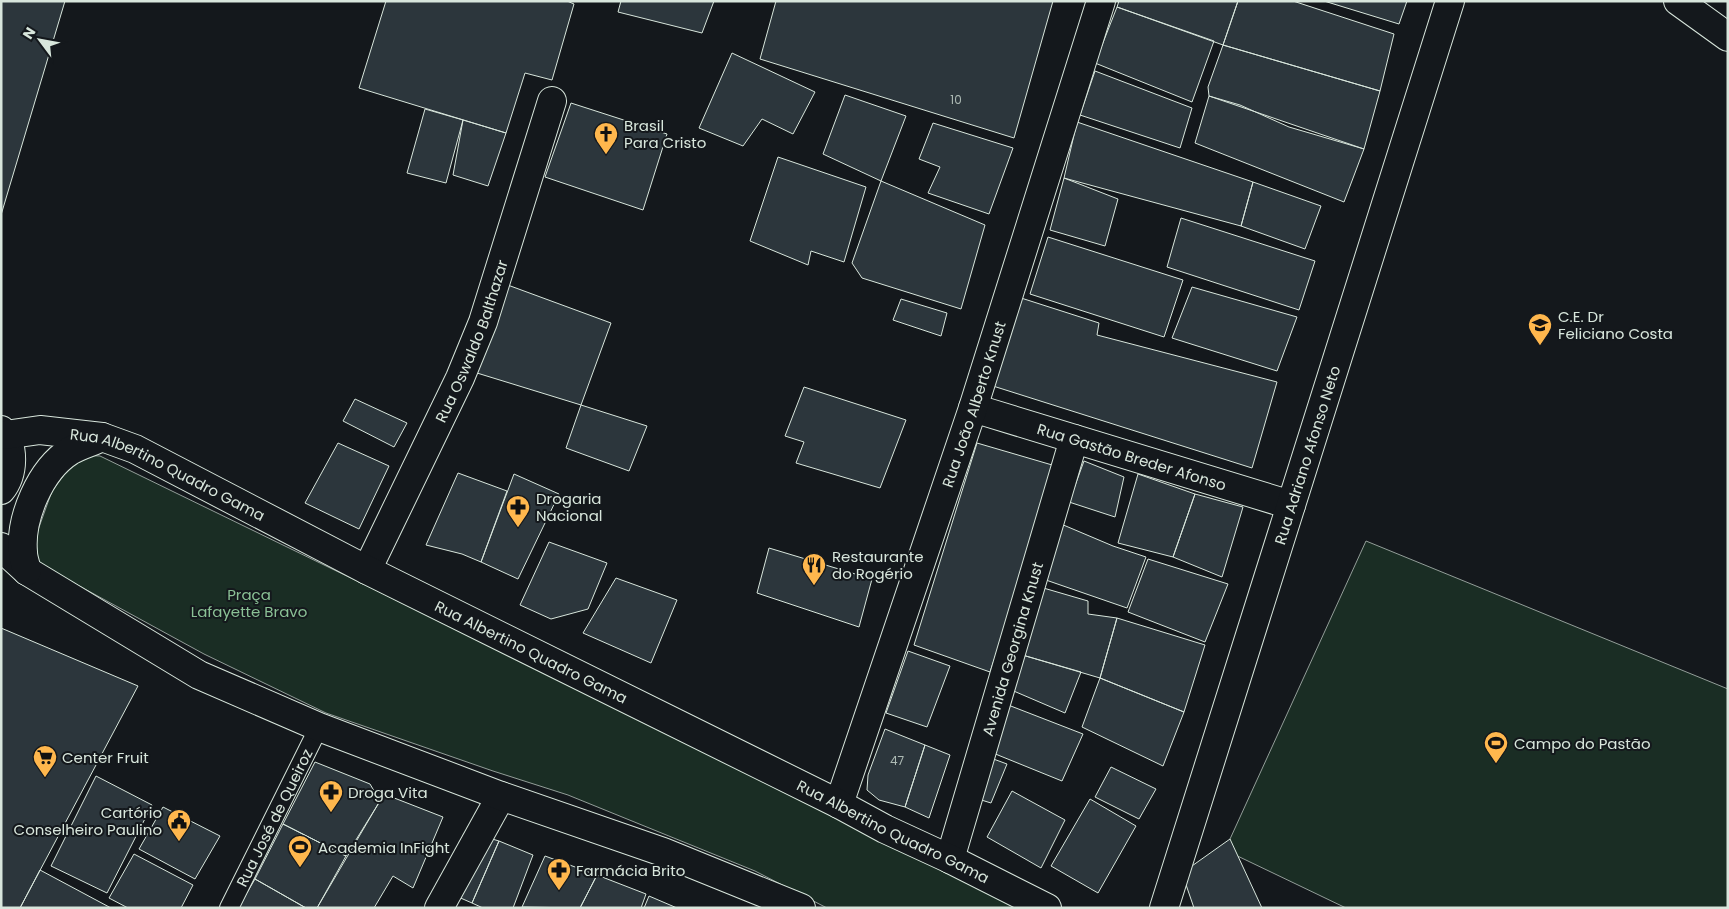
<svg xmlns="http://www.w3.org/2000/svg" width="1729" height="909" font-family="Poppins,sans-serif">
<rect width="100%" height="100%" fill="#14181c"/>
<path fill="#1a2d24" stroke="#939e99" d="M79,455L100,456L1029,908H827L755,871L568,795L493,771L326,713L204,654L28,558L52,491Z
M1366,541L1728,689V908H1346L1225,850Z"/>
<path fill="#2c363c" stroke="#d8e6dc" d="M1,1H65L1,215Z
M386,1H567L574,4L552,80L525,73L506,133L359,88Z
M621,1H714L702,33L618,12Z
M776,1H1053L1014,138L760,59Z
M1119,1H1238L1223,45L1117,7Z
M1238,1H1293L1394,34L1380,91L1223,45Z
M1324,1H1407L1399,24Z
M1117,7L1214,41L1192,102L1095,63Z
M1223,45L1380,91L1364,149L1209,96L1208,87Z
M732,53L815,92L793,134L762,119L743,146L699,128Z
M1095,71L1192,108L1180,148L1080,115Z
M845,95L906,116L881,181L823,154Z
M1209,96L1240,105L1289,127L1364,149L1344,202L1195,143Z
M571,103L667,134L643,210L545,177Z
M425,109L463,120L446,183L407,173Z
M463,120L506,133L488,186L453,175Z
M1077,122L1253,182L1241,226L1064,178Z
M933,123L1013,148L989,214L928,193L940,167L919,159Z
M778,157L866,187L844,262L811,251L808,265L750,241Z
M1064,178L1118,199L1105,246L1050,230Z
M881,181L985,225L961,309L862,278L852,263Z
M1253,182L1321,206L1305,249L1241,226Z
M1181,218L1315,261L1299,310L1167,267Z
M1048,237L1183,280L1164,337L1030,294Z
M505,284L611,323L581,405L477,373Z
M1192,287L1297,317L1277,371L1172,338Z
M1018,297L1099,323L1097,335L1277,382L1252,468L993,386Z
M901,299L947,313L941,336L893,320Z
M804,387L906,420L880,488L796,463L804,442L785,436Z
M355,399L407,423L394,447L343,421Z
M581,405L647,426L629,471L566,448Z
M338,443L389,466L359,529L305,503Z
M977,443L1059,467L990,672L914,645Z
M1084,461L1124,477L1115,517L1069,502Z
M458,473L507,491L481,562L462,554L426,545Z
M514,474L559,494L518,579L481,562Z
M1138,474L1195,494L1173,557L1118,543Z
M1195,494L1243,507L1222,577L1173,557Z
M1061,524L1113,546L1146,557L1127,608L1043,579Z
M549,542L607,563L588,609L551,619L520,605Z
M769,548L872,579L859,627L757,593Z
M1148,559L1228,584L1205,642L1128,612Z
M616,578L677,600L651,663L583,633Z
M1040,587L1088,601V614L1117,618L1100,678L1019,654Z
M1117,618L1205,645L1184,712L1100,678Z
M1,628L138,686L20,908H1Z
M908,651L950,666L927,727L886,713Z
M1019,654L1081,672L1065,713L1009,689Z
M1100,678L1184,712L1163,766L1082,727Z
M1003,703L1083,734L1062,781L988,751Z
M885,729L925,745L905,807L879,800L867,790L868,775Z
M925,745L950,755L929,818L905,807Z
M988,757L1007,764L991,803L975,798Z
M315,762L370,784L380,801L346,856L283,824Z
M1111,767L1156,789L1139,819L1095,797Z
M96,776L152,805L107,893L51,866Z
M1012,791L1065,820L1041,868L987,837Z
M384,794L443,817L413,888L393,876L374,908H317Z
M1090,799L1136,826L1098,893L1051,866Z
M163,807L220,836L195,879L139,849Z
M283,824L346,856L317,908H306L255,879Z
M482,836L499,841L472,903L456,896Z
M1230,839L1262,908H1194L1182,873Z
M499,841L533,855L513,908H483L472,903Z
M134,854L193,885L181,908H128L109,898Z
M545,856L597,875L580,908L522,907Z
M40,870L111,908H20Z
M597,875L646,894L641,908H580Z
M255,879L306,908H238Z
M649,896L677,908H644Z"/>
<g fill="none" stroke-linecap="round" stroke-linejoin="round">
<g stroke="#d8e6dc" stroke-width="20">
<g id="lane">
<path id="s1" d="M229,908L319,727"/>
</g>
</g>
<g stroke="#d8e6dc" stroke-width="30">
<g id="street">
<path d="M1678,1L1728,37"/>
<path id="s2" d="M973,408L1291,505"/>
<path id="s3" d="M367,570L460,378L483,322L552,101"/>
<path id="s4" d="M950,859L1074,439"/>
<path d="M439,908L501,796"/>
<path id="s5" d="M1164,908L1450,1"/>
</g>
</g>
<g stroke="#d8e6dc" stroke-width="30">
<g id="secondary">
<path id="s6" d="M839,804L973,408L1101,1"/>
</g>
</g>
<g stroke="#d8e6dc" stroke-width="30">
<g id="primary">
<path d="M1,430C15,446 14,474 1,490"/>
<path id="s7" d="M5,435L40,430L102,437L135,449L367,570L839,804L885,829L950,859L1047,908"/>
<path d="M1,547L27,571L199,675L319,727L501,796L663,852L801,908"/>
<path d="M27,571C26,565 23,559 23,552C20,518 40,470 70,451C80,445 92,442 102,437"/>
</g>
</g>
<use href="#lane" stroke="#14181c" stroke-width="18"/>
<use href="#street" stroke="#14181c" stroke-width="28"/>
<use href="#secondary" stroke="#14181c" stroke-width="28"/>
<use href="#primary" stroke="#14181c" stroke-width="28"/>
</g>
<defs>
<g id="church-pin" transform="scale(1.25)"><path d="M0 17L-7.5 6A9.5 9.5 0 1 1 7.5 6Z" fill="#ffb74d" stroke="#14181c"/><path d="M-1.2-6h2.4v3.5h3.3v2.4h-3.3V6h-2.4V-.1h-3.3v-2.4h3.3Z" fill="#111"/></g>
<g id="school-pin" transform="scale(1.25)"><path d="M0 17L-7.5 6A9.5 9.5 0 1 1 7.5 6Z" fill="#ffb74d" stroke="#14181c"/><path d="M0-5L7-2L0 1L-7-2ZM-4 1L0 2.5L4 1V4Q0 6-4 4Z" fill="#111"/></g>
<g id="pharmacy-pin" transform="scale(1.25)"><path d="M0 17L-7.5 6A9.5 9.5 0 1 1 7.5 6Z" fill="#ffb74d" stroke="#14181c"/><path d="M-2-6h4v4h4v4h-4v4h-4v-4h-4v-4h4Z" fill="#111"/></g>
<g id="restaurant-pin" transform="scale(1.25)"><path d="M0 17L-7.5 6A9.5 9.5 0 1 1 7.5 6Z" fill="#ffb74d" stroke="#14181c"/><path d="M-5-6h1v4h1v-4h1v4h1v-4h1v5L-1.5 .5V6h-2V.5L-5-1ZM5-6V6H3V1.5H1.5Q1.5-4 5-6Z" fill="#111"/></g>
<g id="stadium-pin" transform="scale(1.25)"><path d="M0 17L-7.5 6A9.5 9.5 0 1 1 7.5 6Z" fill="#ffb74d" stroke="#14181c"/><path d="M0-5a6.5 5 0 1 0 0 10a6.5 5 0 1 0 0-10ZM-3.5-1.8h7v3.6h-7Z" fill="#111"/></g>
<g id="supermarket-pin" transform="scale(1.25)"><path d="M0 17L-7.5 6A9.5 9.5 0 1 1 7.5 6Z" fill="#ffb74d" stroke="#14181c"/><path d="M-6-5.5h2.5l.6 2H6L4.5 2H-2.5L-4.4-4H-6ZM-1.5 3.2a1.3 1.3 0 1 0 .1 0ZM3 3.2a1.3 1.3 0 1 0 .1 0Z" fill="#111"/></g>
<g id="civic-pin" transform="scale(1.25)"><path d="M0 17L-7.5 6A9.5 9.5 0 1 1 7.5 6Z" fill="#ffb74d" stroke="#14181c"/><path d="M-.6-6.5H3V-4.5H.6V-3L4-1V1h2V6H-6V1h2V-1L-.6-3ZM-1.2 2.5V6h2.4V2.5Z" fill="#111"/></g>
</defs>
<g fill-rule="evenodd">
<use href="#church-pin" x="606" y="134"/>
<use href="#school-pin" x="1540" y="325"/>
<use href="#pharmacy-pin" x="518" y="507"/>
<use href="#restaurant-pin" x="814" y="565"/>
<use href="#stadium-pin" x="1496" y="743"/>
<use href="#supermarket-pin" x="45" y="757"/>
<use href="#pharmacy-pin" x="331" y="792"/>
<use href="#civic-pin" x="179" y="821"/>
<use href="#stadium-pin" x="300" y="847"/>
<use href="#pharmacy-pin" x="559" y="870"/>
</g>
<g text-anchor="middle" dominant-baseline="central" stroke-width="4" stroke-linejoin="round" paint-order="stroke">
<g font-size="12" fill="#adbab4">
<text x="956" y="99">10</text>
<text x="897" y="760">47</text>
</g>
<g font-size="15" fill="#d8e6dc" stroke="#14181c" text-anchor="start">
<text x="624" y="125">Brasil<tspan x="624" dy="17">Para Cristo</tspan></text>
<text x="1558" y="316">C.E. Dr<tspan x="1558" dy="17">Feliciano Costa</tspan></text>
<text x="536" y="498">Drogaria<tspan x="536" dy="17">Nacional</tspan></text>
<text x="832" y="556">Restaurante<tspan x="832" dy="17">do Rogério</tspan></text>
<text x="1514" y="743">Campo do Pastão</text>
<text x="62" y="757">Center Fruit</text>
<text x="348" y="792">Droga Vita</text>
<text x="162" y="812" text-anchor="end">Cartório<tspan x="162" dy="17">Conselheiro Paulino</tspan></text>
<text x="318" y="847">Academia InFight</text>
<text x="576" y="870">Farmácia Brito</text>
</g>
<g font-size="15" fill="#d8e6dc" stroke="#14181c">
<text stroke="none"><textPath href="#s3" startOffset="252">Rua Oswaldo Balthazar</textPath></text>
<text stroke="none"><textPath href="#s6" startOffset="422">Rua João Alberto Knust</textPath></text>
<text stroke="none"><textPath href="#s5" startOffset="475">Rua Adriano Afonso Neto</textPath></text>
<text stroke="none"><textPath href="#s2" startOffset="166">Rua Gastão Breder Afonso</textPath></text>
<text stroke="none"><textPath href="#s7" startOffset="172">Rua Albertino Quadro Gama</textPath></text>
<text stroke="none"><textPath href="#s4" startOffset="219">Avenida Georgina Knust</textPath></text>
<text stroke="none"><textPath href="#s7" startOffset="578">Rua Albertino Quadro Gama</textPath></text>
<text stroke="none"><textPath href="#s1" startOffset="101">Rua José de Queiroz</textPath></text>
<text stroke="none"><textPath href="#s7" startOffset="982">Rua Albertino Quadro Gama</textPath></text>
</g>
<g font-size="15" fill="#8ac095" stroke="#14181c">
<text x="249" y="594">Praça<tspan x="249" dy="17">Lafayette Bravo</tspan></text>
</g>
</g>
<rect width="1729" height="909" fill="none" stroke="#d8e6dc" stroke-width="5"/>
<g transform="translate(40 40) rotate(302)" stroke="#14181c" stroke-width="4" paint-order="stroke">
<path d="M0-4L9 19L0 12L-9 19Z" fill="#d8e6dc"/>
<text y="-8" font-size="14" font-weight="bold" text-anchor="middle" fill="#d8e6dc">N</text>
</g>
</svg>
